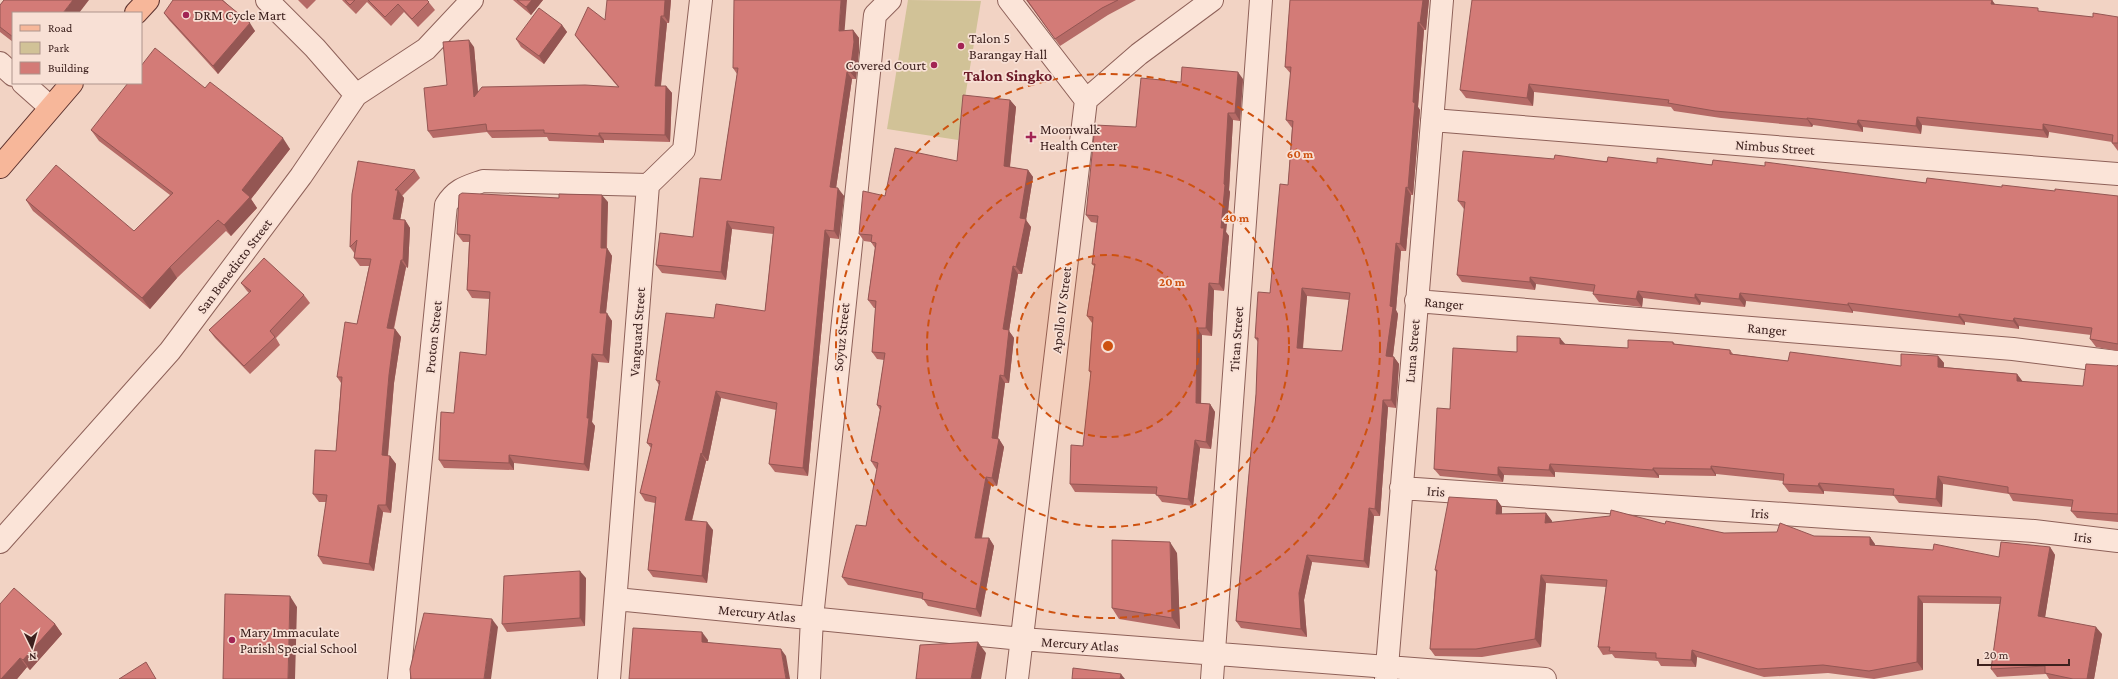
<svg xmlns="http://www.w3.org/2000/svg" width="2118" height="679" font-family="'Crimson Pro',serif">
<rect width="100%" height="100%" fill="#f2d3c4"/>
<path fill="#d1c297" d="M908,0L981,1L958,140L887,129Z"/>
<g fill="none" stroke-linecap="round" stroke-linejoin="round">
<g stroke="#8e6159" stroke-width="24">
<path id="minor" d="M267,0L315,48L356,95
M1009,0L1086,100
M0,63L13,75
M23,83L50,107
M1432,120L2118,174
M1416,301L2013,349L2118,362
M1401,488L2034,531L2118,541
M0,542L170,351L301,176L356,95L426,49L472,0
M616,599L1022,639L1545,679
M399,679L446,205C456,189 466,187 483,181L648,185
M609,679L648,185L684,150L701,0
M809,679L812,618L875,15L890,0
M1017,679L1086,100L1139,54L1212,0
M1212,679L1261,0
M1386,679L1442,0"/>
</g>
<g stroke="#5c312d" stroke-width="24">
<path id="major" d="M136,13L148,0
M0,167L72,83"/>
</g>
<use href="#minor" stroke="#fbe4d8" stroke-width="22"/>
<use href="#major" stroke="#f7b79a" stroke-width="22"/>
</g>
<path fill="#b56a66" fill-rule="evenodd" d="M4,0H89L13,13V42L0,32V5Z
M223,0L255,31L218,74L169,20L164,13Z
M298,0H316L307,9Z
M342,0H427L435,10L418,27L404,12L391,26L367,2L356,14Z
M513,0H543L531,15Z
M671,0L669,23H667L661,86H666L672,93L670,142L604,140V143L549,141L547,137L492,138L487,132L433,138L428,131L447,85L474,47L478,92L618,87L580,42L575,35L605,20Z
M1026,0H1136L1108,15L1060,46Z
M1290,0H1429L1426,30H1424L1418,107L1420,110L1413,195H1411L1406,251H1401L1396,310L1398,314L1393,356L1399,364L1396,408L1388,407L1380,516H1374L1369,568L1312,562L1304,600L1307,637L1241,628L1236,621L1256,394L1258,342L1255,338L1270,293L1288,185L1292,128L1286,120L1291,74L1285,67ZM1307,296L1349,300L1342,351L1303,349Z
M1992,0L1995,5L2041,12L2093,17H2118V151L2112,143V142L2049,132L2048,138L1922,125L1921,134L1863,127V132L1813,125L1812,127L1721,118L1674,111L1671,107L1534,92L1533,106L1466,98L1460,90Z
M562,25L567,32L544,64L521,47L516,39Z
M853,30L859,38V50L856,79H852L836,188L844,196L839,239L830,238L808,476L775,472L769,464L776,410L721,398L708,461H706L692,521L713,530L707,583L653,577L648,570L655,503L645,501L640,493L651,448L647,443L659,385L656,380L714,318L765,311L773,234L732,229L726,280L662,273L656,265L693,237L721,180L737,74L733,68L845,31Z
M1243,79L1240,121L1233,120L1229,190L1230,192L1226,232L1229,236L1224,291L1214,290L1212,336L1202,335L1201,403L1210,404L1215,412L1211,449L1200,448L1193,506L1162,502L1156,494L1075,492L1070,484L1083,446L1091,374L1089,371L1092,323L1087,316L1094,266L1092,264L1097,223L1091,222L1086,215L1136,127L1181,82Z
M205,88L290,149L251,199L257,208L231,236L226,231L177,278L150,309L33,211L26,200L134,231L170,195L99,141L91,130Z
M1010,100L1016,107L1010,167L1028,170L1033,177L1026,220L1031,227L1022,274H1018L1009,331L1014,338L1009,383H1005L998,439H999L1004,447L997,486L991,485L982,538H989L994,546L981,617L928,606L923,599L848,585L842,577L866,526L877,469H876L871,461L880,410L877,405L884,360L877,359L872,352L876,308H874L868,300L875,248L871,242L864,241L859,234L885,196L957,161Z
M1554,159L1657,163L1765,166L1926,183L2002,187L2118,196V351L2096,347L2090,339L2091,335L2019,326V329L1965,322V325L1853,311V313L1746,301L1745,307L1701,302L1700,305L1643,298L1642,307L1599,302L1593,294L1594,292L1536,284L1535,290L1462,282L1457,275L1465,209H1464L1458,201Z
M415,170L420,178L402,196L404,198L400,220H405L410,228L408,268L406,267L394,329H395L401,337L394,383L388,456H390L396,464L391,513L383,512L374,571L323,564L318,556L326,502H319L313,494L336,451L341,383L337,377L357,324L369,266H360L354,258L355,254L350,247L352,194Z
M608,202L607,248L612,256L606,313L612,321L609,363L598,362L592,422L595,426L589,471L514,463V470L444,468L439,460L454,413L486,355L490,299L472,298L467,290L469,242H463L457,234Z
M241,283L304,295L310,303L276,338L280,345L250,374L215,338L209,330L249,293L247,291Z
M1673,342L1675,344L1730,350L1733,354L1788,361L1901,366L1938,356L1944,363V367L2017,374L2023,382L2083,386L2118,365V522L2077,518L2071,511L2072,507L2013,501L2009,494L1943,484L1942,507L1899,503L1894,496L1824,491V494L1789,492L1783,484L1784,481L1716,474V476L1659,475V478L1555,472V477L1504,475L1503,482L1440,476L1434,469L1450,409L1517,352L1565,344L1628,348Z
M1497,500L1502,507V514L1546,513L1552,521V522L1665,524L1724,533L1814,536L1870,537L1875,545L1999,557L2050,547L2055,555L2045,617L2102,634L2094,679H2049L2046,674L1997,677L1991,669L2000,604L1923,603V670L1874,679L1828,673L1764,677L1697,657L1696,667L1661,666L1658,661L1615,658L1612,654L1603,655L1598,647L1606,587L1546,583L1541,647L1482,657L1435,656L1430,649L1436,572L1435,570Z
M1177,553L1180,629L1119,619L1112,608Z
M586,578L585,626L507,632L502,624Z
M55,624L62,634L30,670L27,667L17,679H0Z"/>
<path fill="#945653" d="M73,0H89L79,13H63Z
M532,0H543L531,15L526,7Z
M665,0H671L669,23L664,16Z
M841,0H847L844,38L839,31Z
M1423,0H1429L1426,30L1420,23Z
M1992,0L1997,7L1991,4Z
M661,16L667,23L660,93L655,86Z
M1418,22L1424,30L1418,107L1420,110L1413,195L1408,188L1413,102Z
M250,23L255,31L218,74L213,66Z
M562,25L567,32L544,64L539,56Z
M853,30L859,38V50L856,79L850,72Z
M469,40L474,47L479,104L474,97Z
M847,72L852,79L835,195L830,187Z
M1238,72L1243,79L1240,121L1235,113Z
M1529,84L1534,92L1533,106L1527,98Z
M666,86L672,93L670,142L665,135Z
M1010,100L1016,107L1009,174L1004,166Z
M1228,113L1233,120L1229,190L1230,192L1226,232L1229,236L1224,291L1219,284L1221,228Z
M1917,117L1922,125L1921,134L1916,126Z
M1807,118L1813,125L1812,127L1807,119Z
M1858,120L1863,127V132L1857,124Z
M2043,124L2049,132L2048,138L2043,130Z
M599,133L604,140V143L599,136Z
M283,138L290,149L251,199L257,208L231,236L224,225L242,190Z
M1028,170L1033,177L1026,220L1031,227L1022,274L1016,267L1020,218Z
M1406,187L1411,195L1406,251L1400,244Z
M838,188L844,196L839,239L834,231Z
M398,190L404,198L399,227L393,219Z
M602,195L608,202L606,252L607,248L612,256L605,321L600,313Z
M405,220L410,228L408,268L403,260Z
M727,221L732,229L726,280L721,272Z
M825,230L830,238L808,476L803,468Z
M1396,243L1401,251L1396,310L1398,314L1392,363L1386,356L1390,306Z
M401,260L406,267L392,336L387,328Z
M1013,266L1018,274L1009,331L1014,338L1009,383L1004,376L1003,329Z
M170,267L177,278L150,309L142,298Z
M1530,277L1536,284L1535,290L1530,282Z
M1209,283L1214,290L1212,336L1206,328Z
M1302,288L1307,296L1302,356L1297,348Z
M1638,291L1643,298L1642,307L1636,299Z
M1740,293L1746,301L1745,307L1739,299Z
M1695,294L1701,302L1700,305L1695,298Z
M1848,303L1853,311V313L1848,305Z
M607,313L612,321L609,363L603,355Z
M1959,314L1965,322V325L1959,317Z
M2014,318L2019,326V329L2013,321Z
M1197,328L1202,335L1201,410L1196,403Z
M395,329L401,337L394,383L387,463L382,455L389,375Z
M1560,338L1566,345L1560,344Z
M592,354L598,362L592,422L595,426L589,471L584,464L587,418Z
M1938,356L1944,363L1943,374L1938,367Z
M1394,357L1399,364L1396,408L1391,400Z
M2017,374L2023,382L2017,381Z
M1000,375L1005,383L997,445L992,438Z
M716,391L721,398L708,461L702,454Z
M1383,400L1388,407L1380,516L1375,509Z
M1210,404L1215,412L1211,449L1206,442Z
M999,439L1004,447L997,486L992,478Z
M1195,440L1200,448L1193,506L1188,499Z
M701,453L706,461L690,528L685,520Z
M509,455L514,463V470L509,463Z
M390,456L396,464L391,513L386,505Z
M1550,464L1555,472V477L1549,470Z
M1711,466L1716,474V476L1711,469Z
M1498,467L1504,475L1503,482L1498,475Z
M1653,468L1659,475V478L1653,470Z
M1938,476L1943,484L1942,507L1936,499Z
M986,477L991,485L980,546L975,538Z
M1819,483L1824,491V494L1818,486Z
M1497,500L1502,507V521L1496,514Z
M378,505L383,512L374,571L369,564Z
M1369,508L1374,516L1369,568L1364,561Z
M1546,513L1552,521L1551,530L1545,523Z
M707,522L713,530L707,583L702,576Z
M1870,537L1875,544V552L1870,545Z
M989,538L994,546L981,617L976,609Z
M1170,542L1177,553L1180,629L1172,618Z
M2050,547L2055,555L2044,624L2038,616Z
M1307,555L1312,562L1304,600L1307,637L1301,629L1299,593Z
M580,571L586,578L585,626L580,618Z
M1541,575L1546,583L1541,647L1535,639Z
M290,596L297,607L295,679H288Z
M1918,596L1923,603V670L1917,662Z
M492,619L498,627L491,679H484Z
M55,624L62,634L30,670L23,660Z
M2096,627L2102,634L2094,679H2087Z
M702,632L708,640L707,650L702,642Z
M978,642L986,653L981,679H971Z
M781,649L786,656L790,679H786Z
M1692,650L1697,657L1696,667L1691,660Z
M20,658L27,667L17,679H1Z
M1121,674L1125,679H1120Z"/>
<path fill="#d37b77" stroke="#945653" fill-rule="evenodd" d="M4,0H73L63,13H13V37L0,27V5Z
M173,0H222L250,23L213,66L164,13Z
M345,0H355L350,5Z
M368,0H427L429,2L412,19L398,4L385,17Z
M517,0H532L526,7Z
M607,0H665L664,16H661L655,86H666L665,135L599,133V136L544,133V130L487,131L486,124L428,131L424,88L447,85L443,42L469,40L474,97L482,87L585,85L619,87L575,35L588,7L605,20Z
M734,0H841L839,31L853,30L854,42L850,72H847L830,187L838,188L834,231L825,230L803,468L769,464L777,403L716,391L702,454L701,453L685,520L707,522L702,576L648,570L656,497L640,493L652,444L647,443L660,381L656,380L666,313L714,318L716,304L765,311L774,227L727,221L721,272L656,265L660,233L693,237L700,178L721,180L738,68H733Z
M1027,0H1118L1102,8L1055,39Z
M1290,0H1423L1420,23L1418,22L1413,102L1415,103L1408,188L1406,187L1400,244L1396,243L1390,306L1393,307L1386,356L1394,357L1391,400H1383L1375,509L1369,508L1364,561L1307,555L1299,593L1301,629L1236,621L1256,394L1258,338H1255L1258,292L1270,293L1280,184L1288,185L1293,121L1286,120L1291,67H1285ZM1302,288L1350,293L1342,351L1297,348Z
M1472,0H1992L1991,4L2038,8V11L2093,17V13L2118,17V143H2112L2113,135L2043,124V130L1917,117L1916,126L1858,120L1857,124L1807,118V119L1715,111L1668,103L1669,100L1529,84L1527,98L1460,90Z
M539,8L562,25L539,56L516,39Z
M155,48L205,88L210,82L283,138L242,190L250,197L224,225L218,220L170,267L142,298L26,200L56,165L134,231L173,193L91,130L128,83H141V66Z
M1182,67L1238,72L1235,113H1228L1224,184L1225,185L1221,228H1224L1219,284L1209,283L1206,328H1197L1196,403L1210,404L1206,442L1195,440L1188,499L1156,495L1157,487L1070,484L1071,445L1083,446L1091,371H1089L1093,317L1087,316L1095,264H1092L1098,216L1086,215L1095,125L1136,127L1141,78L1181,82Z
M963,95L1010,100L1004,166L1028,170L1020,218L1026,219L1016,267L1013,266L1003,329L1009,330L1004,376L1000,375L992,438L999,439L992,478L986,477L975,538H989L976,609L922,599L923,593L842,577L856,525L866,526L878,463L871,461L881,406L877,405L885,353L872,352L876,301L868,300L876,243L871,242L872,235L859,234L863,191L885,196L895,148L957,161Z
M1463,151L1554,159L1555,155L1607,162L1608,157L1657,163V158L1712,165L1713,160L1765,166V162L1926,183L1927,178L2002,187V185L2055,191V189L2118,196V344L2090,339L2092,328L2014,318L2013,321L1959,314V317L1848,303V305L1740,293L1739,299L1695,294V298L1638,291L1636,299L1593,294L1595,285L1530,277V282L1457,275L1465,202L1458,201Z
M358,161L415,170L395,190H398L393,219L405,220L403,260H401L387,328L395,329L389,375L382,455L390,456L386,505H378L369,564L318,556L327,495L313,494L315,450L336,451L342,377H337L345,322L357,324L371,259L354,258L357,240L350,247L352,194Z
M462,193L559,198V194L602,195L601,248H607L600,313H607L603,355L592,354L587,418H589L584,464L509,455V463L439,460L441,412L454,413L460,352L486,355L490,292L467,290L470,235L457,234L459,195Z
M264,258L304,295L270,331L275,337L244,366L209,330L251,291L241,283Z
M1517,336L1560,338V344L1628,348V340L1673,342V344L1730,350V354L1788,361L1790,352L1901,366V354L1938,356V367L2017,374V381L2083,386L2086,364L2117,366L2118,365V514L2071,511L2073,500L2008,493V487L1938,476L1936,499L1893,495L1894,489L1819,483L1818,486L1783,484L1784,474L1711,466V469L1653,468V470L1550,464L1549,470L1498,467V475L1434,469L1437,408L1450,409L1453,348L1517,352Z
M1449,497L1497,500L1496,514L1546,513L1545,523L1610,516L1611,510L1665,524L1666,521L1724,533L1777,532L1780,523L1814,536L1870,537V545L1933,550L1934,544L1999,557L2001,542L2050,547L2038,616L2096,627L2087,679H2073L2045,673V666L1991,669L2001,597L1918,596L1917,662L1869,671L1823,665L1758,669L1692,650L1691,660L1656,658V653L1609,651L1610,647H1598L1607,580L1541,575L1535,639L1476,649H1430L1437,570H1435Z
M1112,540L1170,542L1172,618L1112,608Z
M580,571V618L502,624L504,576Z
M14,588L55,624L23,660L20,658L1,679H0V604Z
M225,594L290,596L288,679H223Z
M424,613L492,619L484,679H411L410,669Z
M633,628L702,632V642L781,649L786,679H629Z
M978,642L971,679H916L920,645Z
M146,662L156,679H119Z
M1073,668L1121,674L1120,679H1072Z"/>
<circle cx="1108" cy="346" r="91" fill="#ce510f" fill-opacity=".12"/>
<g fill="none" stroke="#ce510f" stroke-width="2" stroke-dasharray="7 5">
<circle cx="1108" cy="346" r="91"/>
<circle cx="1108" cy="346" r="181"/>
<circle cx="1108" cy="346" r="272"/>
</g>
<g fill="#a22454" stroke="#f8e0d5" stroke-width="1.5">
<circle cx="186" cy="15" r="4"/>
<circle cx="961" cy="46" r="4"/>
<circle cx="934" cy="65" r="4"/>
<path d="M1029 131h4v4h4v4h-4v4h-4v-4h-4v-4h4z"/>
<circle cx="232" cy="640" r="4"/>
</g>
<g text-anchor="middle" dominant-baseline="central" stroke-width="3.5" stroke-linejoin="round" paint-order="stroke">
<g font-size="14" fill="#3d211e" stroke="#f8e0d5" text-anchor="start">
<text x="194" y="15">DRM Cycle Mart</text>
<text x="969" y="38">Talon 5<tspan x="969" dy="16">Barangay Hall</tspan></text>
<text x="926" y="65" text-anchor="end">Covered Court</text>
<text x="1040" y="129">Moonwalk<tspan x="1040" dy="16">Health Center</tspan></text>
<text x="240" y="632">Mary Immaculate<tspan x="240" dy="16">Parish Special School</tspan></text>
</g>
<g font-size="14" fill="#3d211e" stroke="#f8e0d5">
<text transform="translate(1775 147) rotate(4)">Nimbus Street</text>
<text transform="translate(234 266) rotate(-53)">San Benedicto Street</text>
<text transform="translate(1444 303) rotate(5)">Ranger</text>
<text transform="translate(1061 310) rotate(-83)">Apollo IV Street</text>
<text transform="translate(1767 329) rotate(5)">Ranger</text>
<text transform="translate(637 332) rotate(-86)">Vanguard Street</text>
<text transform="translate(433 337) rotate(-84)">Proton Street</text>
<text transform="translate(841 337) rotate(-84)">Soyuz Street</text>
<text transform="translate(1236 339) rotate(-86)">Titan Street</text>
<text transform="translate(1412 351) rotate(-85)">Luna Street</text>
<text transform="translate(1436 491) rotate(4)">Iris</text>
<text transform="translate(1760 513) rotate(4)">Iris</text>
<text transform="translate(2083 537) rotate(7)">Iris</text>
<text transform="translate(757 613) rotate(6)">Mercury Atlas</text>
<text transform="translate(1080 644) rotate(4)">Mercury Atlas</text>
</g>
<g font-size="16" font-weight="bold" fill="#6d1a28" stroke="#f8e0d5">
<text x="1008" y="75">Talon Singko</text>
</g>
</g>
<circle cx="1108" cy="346" r="6" fill="#ce510f" stroke="#f8e0d5" stroke-width="2"/>
<g font-size="12" text-anchor="middle" font-weight="bold" fill="#ce510f" stroke="#f8e0d5" stroke-width="3.5" stroke-linejoin="round" paint-order="stroke">
<text x="1300" y="158">60 m</text>
<text x="1236" y="222">40 m</text>
<text x="1172" y="286">20 m</text>
</g>
<rect x="12" y="12" width="130" height="72" fill="#f8e0d5" stroke="#ad948c"/>
<rect x="20" y="25" width="20" height="6" fill="#f7b79a" stroke="#ad948c"/>
<text x="48" y="32" font-size="12" fill="#3d211e">Road</text>
<rect x="20" y="42" width="20" height="12" fill="#d1c297" stroke="#ad948c"/>
<text x="48" y="52" font-size="12" fill="#3d211e">Park</text>
<rect x="20" y="62" width="20" height="12" fill="#d37b77" stroke="#ad948c"/>
<text x="48" y="72" font-size="12" fill="#3d211e">Building</text>
<g transform="translate(32 647) rotate(175)" stroke="#f8e0d5" stroke-width="3" paint-order="stroke">
<path d="M0-3L7 15L0 10L-7 15Z" fill="#3d211e"/>
<text y="-6" font-size="11" font-weight="bold" text-anchor="middle" fill="#3d211e">N</text>
</g>
<path d="M1978 659v6h91v-6" fill="none" stroke="#3d211e" stroke-width="2"/>
<text x="1984" y="659" font-size="12" fill="#3d211e" stroke="#f8e0d5" stroke-width="3" paint-order="stroke">20 m</text>
</svg>
